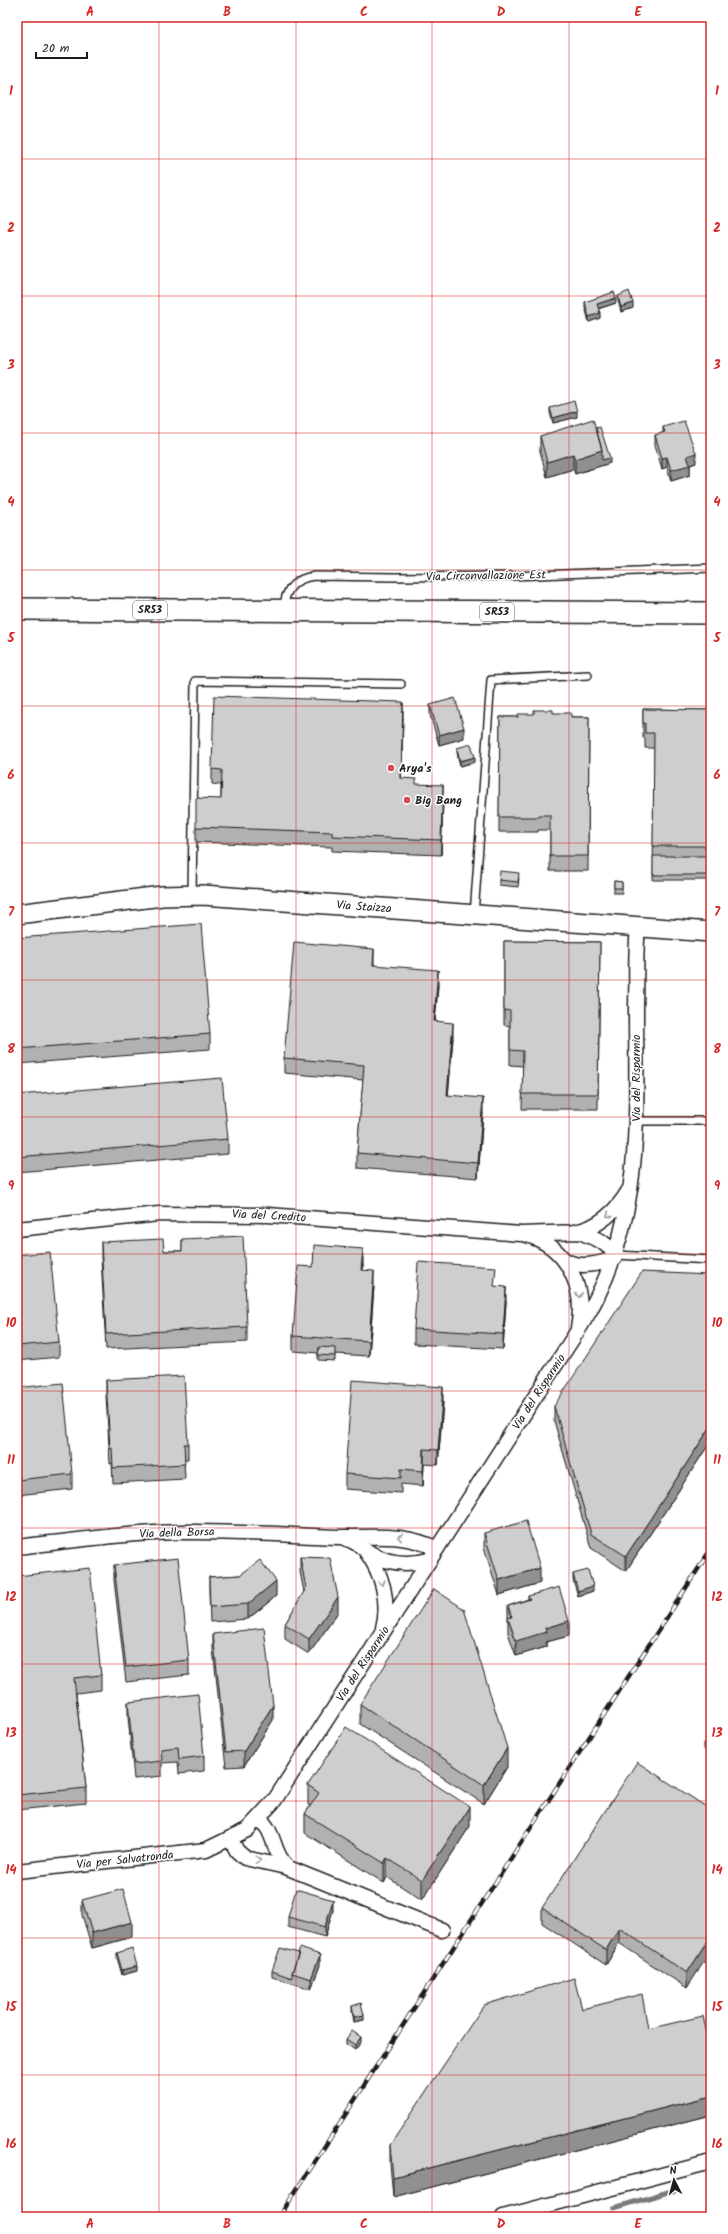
<svg xmlns="http://www.w3.org/2000/svg" width="728" height="2234" font-family="Kalam,sans-serif">
<rect width="100%" height="100%" fill="#fff"/>
<filter id="ink" filterUnits="userSpaceOnUse"><feTurbulence type="fractalNoise" baseFrequency=".025" numOctaves="2"/><feDisplacementMap in="SourceGraphic" scale="8" xChannelSelector="R" yChannelSelector="G"/><feConvolveMatrix kernelMatrix="1 2 1 2 8 2 1 2 1" color-interpolation-filters="sRGB"/></filter>
<g filter="url(#ink)">
<g fill="none" stroke-linecap="round" stroke-linejoin="round">
<path stroke="#7a7a7a" stroke-width="5" d="M614,2208L675,2190"/>
<g stroke="#1c1c1c" stroke-width="10">
<path id="lane" d="M284,609C284,589 296,578 315,576L394,577L513,576L711,568
M192,895L195,681L401,684
M474,915L491,680L588,675
M636,1121H711
M616,1255L711,1260"/>
</g>
<g stroke="#1c1c1c" stroke-width="17">
<path id="street" d="M17,1229L159,1214L268,1215L521,1234L580,1232L601,1241L611,1249L615,1258
M574,1232C598,1228 617,1211 629,1190
M527,1235C568,1247 586,1288 578,1328
M565,1260C578,1269 601,1264 615,1258
M346,1539C356,1541 362,1548 370,1553C388,1564 409,1565 429,1560
M17,1547C71,1541 126,1533 181,1532C234,1531 286,1535 339,1537C373,1538 404,1532 437,1549
M365,1550C382,1572 390,1601 383,1628
M259,1819C276,1831 272,1855 289,1868
M231,1840L237,1851L245,1858L286,1867L442,1930
M17,1871L206,1850L247,1830L274,1801L582,1324C645,1222 636,1121 636,1006C637,980 635,953 638,927
M503,2217L711,2162"/>
</g>
<g stroke="#1c1c1c" stroke-width="22">
<path id="secondary" d="M17,914L162,896L203,895L711,932"/>
</g>
<g stroke="#1c1c1c" stroke-width="24">
<path id="primary" d="M17,609L711,613"/>
</g>
<use href="#lane" stroke="#fff" stroke-width="7"/>
<use href="#street" stroke="#fff" stroke-width="14"/>
<use href="#secondary" stroke="#fff" stroke-width="19"/>
<use href="#primary" stroke="#fff" stroke-width="21"/>
<g stroke="#1c1c1c" stroke-width="4.5">
<path id="rail" d="M279,2217L711,1549"/>
</g>
<use href="#rail" stroke="#fff" stroke-width="3" stroke-dasharray="9" stroke-linecap="butt"/>
</g>
<path fill="#b1b1b1" stroke="#1c1c1c" d="M618,296L633,308L621,312L618,301Z
M585,302L616,303L598,309L600,318L589,322L585,307Z
M550,408L577,417L553,423L550,413Z
M663,427L696,463L690,465V475L671,481L667,467L662,469L655,445V435L663,433Z
M596,428L610,463L575,474L573,469L547,477L540,451V436Z
M430,705L464,738L439,745L430,715Z
M643,709L711,710V880H653L654,748H645V738H643Z
M553,713L571,717H589L588,871H550V830H538V832H499L500,717H518Z
M403,717L401,778L416,784L443,800L441,855L332,851V847L196,842V827L221,799V785L212,784V769Z
M457,748L475,762L460,766L457,753Z
M519,878L518,887L499,885V880Z
M614,881L622,882V893H614Z
M17,938L210,1034V1049L17,1064Z
M504,941L600,942L598,1109H522L523,1066L510,1065V1026L504,1025Z
M374,965L438,985L435,1022L453,1038L448,1095L483,1113L478,1178L357,1168V1153L363,1080L284,1073V1058Z
M17,1095L228,1139V1154L17,1172Z
M182,1239L247,1327V1342L106,1349L101,1257V1242L164,1251H182Z
M17,1255L59,1342V1357L17,1361Z
M363,1264V1270L374,1286L369,1356L335,1354V1361L318,1360V1353L293,1351V1336L313,1267Z
M711,1275V1441L626,1571L591,1548L554,1421V1406Z
M495,1286L506,1302L503,1349L414,1344V1329Z
M106,1380L188,1444V1459H184L185,1479L113,1483L112,1463L110,1464L106,1395Z
M17,1388L72,1474V1489L17,1495Z
M443,1402L438,1465L424,1464L423,1486L401,1484V1493L345,1489V1474Z
M484,1533L540,1583L499,1595L484,1548Z
M300,1557L338,1612L309,1654L285,1639V1624L304,1592L300,1572Z
M114,1565L189,1660V1675L126,1682L114,1580Z
M573,1574L593,1591L578,1596L573,1580Z
M240,1575L276,1596L248,1619L210,1622L209,1592V1577Z
M17,1576L101,1675V1690L76,1693L86,1788V1803L17,1810Z
M528,1596L569,1636L546,1642V1647L516,1656L508,1633V1606L528,1599Z
M213,1634L273,1720L244,1766L226,1767L213,1649Z
M128,1702L204,1756V1771L179,1774L178,1762L162,1763V1776L134,1779L128,1717Z
M360,1704L507,1767L484,1804L360,1724Z
M711,1732V1754L703,1749V1744Z
M308,1785L470,1826L422,1900L387,1877L384,1883L305,1833V1814L310,1806L308,1805Z
M711,1810L687,1988L619,1943L606,1965L542,1923V1908Z
M82,1900L132,1937L92,1948L82,1915Z
M333,1910L325,1937L288,1927V1917Z
M117,1953L137,1971L122,1975L117,1958Z
M320,1965L311,1989L272,1977V1971Z
M352,2006L364,2020L354,2022L352,2011Z
M582,2009L648,2029L711,2053V2115L393,2197L390,2164V2145Z
M346,2039L361,2042L355,2050L346,2044Z"/>
<path fill="#909090" stroke="#1c1c1c" d="M616,298V303L597,309V304Z
M633,303V308L621,312V307Z
M600,313V318L589,322V317Z
M577,411V417L553,423V418Z
M602,450L610,458V463L575,474V459Z
M696,453V463L690,465V475L671,481V470L687,456Z
M573,454V469L547,477V462Z
M667,457V467L662,469V458Z
M403,702V717L401,793V778Z
M464,728V738L439,745V735Z
M475,757V762L460,766V761Z
M443,785V800L441,855V840Z
M374,949V964L373,980V965Z
M438,970V985L434,1036V1021Z
M453,1023V1038L447,1110V1095Z
M483,1098V1113L478,1178V1163Z
M363,1249V1264L361,1285V1270Z
M374,1271V1286L369,1356V1341Z
M506,1287V1302L503,1349V1334Z
M443,1387V1402L438,1465V1450Z
M711,1426V1441L626,1571V1556Z
M424,1449V1464L423,1486V1471Z
M540,1568V1583L499,1595V1580Z
M276,1581V1596L248,1619V1604Z
M593,1586V1591L578,1596V1591Z
M338,1597V1612L309,1654V1639Z
M569,1621V1636L546,1642V1647L516,1656V1641L545,1628Z
M273,1705V1720L244,1766V1751Z
M507,1748V1767L484,1804V1785Z
M470,1807V1826L422,1900V1880Z
M387,1858V1877L384,1883V1863Z
M333,1900V1910L325,1937V1927Z
M132,1922V1937L92,1948V1933Z
M619,1928V1943L606,1965V1950Z
M711,1936V1951L687,1988V1973Z
M320,1955V1965L311,1989V1979Z
M137,1966V1971L122,1975V1970Z
M364,2015V2020L354,2022V2017Z
M361,2037V2042L355,2050V2045Z
M711,2096V2115L393,2197V2177Z"/>
<path fill="#cecece" stroke="#1c1c1c" d="M629,291L633,303L621,307L618,296Z
M614,292L616,298L597,304L600,313L589,317L585,302Z
M574,401L577,411L553,418L550,408Z
M593,419L602,450L575,459L573,454L547,462L540,436Z
M684,421L696,453L687,456L690,465L671,470L667,457L662,458L655,435L665,432L663,427Z
M600,427L610,458L602,460V450L596,428Z
M214,696L403,702L401,778L416,779V784L443,785L441,840L332,836V832L196,827V798L221,799L222,770L212,769Z
M455,698L464,728L439,735L430,705Z
M643,709L711,710V846H653L654,733H645V723H643Z
M534,710H553V713H571V717H589L588,856H550V815H538V817H499L500,717H518V714H534Z
M471,744L475,757L460,761L457,748Z
M653,856H711V875H653Z
M500,871L519,873L518,882L499,880Z
M614,881L622,882V888H614Z
M201,924L210,1034L17,1049V938Z
M504,941L600,942L598,1094H522L523,1051L510,1050V1011L504,1010Z
M294,942L374,949L373,965L438,970L434,1021L453,1023L447,1095L483,1098L478,1163L357,1153L364,1065L284,1058Z
M222,1078L228,1139L17,1157V1095Z
M243,1236L247,1327L106,1334L101,1242L163,1239L164,1251H182V1239Z
M314,1245L363,1249L361,1270L374,1271L369,1341L293,1336L298,1266L313,1267Z
M50,1252L59,1342L17,1346V1255Z
M418,1262L496,1267L494,1286L506,1287L503,1334L414,1329Z
M642,1272L711,1275V1426L626,1556L591,1534L554,1406Z
M319,1347L335,1348V1356L318,1355Z
M184,1376L188,1444H184L185,1464L113,1468L112,1448L110,1449L106,1380Z
M352,1380L443,1387L438,1450L424,1449L423,1471L401,1469V1478L345,1474Z
M63,1383L72,1474L17,1480V1388Z
M526,1521L540,1568L499,1580L484,1533Z
M300,1557L330,1558L338,1597L309,1639L285,1624L306,1588Z
M178,1558L189,1660L126,1667L114,1565Z
M260,1560L276,1581L248,1604L210,1607L209,1577L240,1575Z
M90,1568L101,1675L74,1678L86,1788L17,1795V1576Z
M588,1570L593,1586L578,1591L573,1574Z
M559,1587L569,1621L545,1628L546,1632L516,1641L508,1618L512,1617L508,1606L530,1599L528,1596Z
M434,1589L464,1609L507,1748L484,1785L360,1704Z
M264,1628L273,1705L244,1751L226,1752L213,1634Z
M198,1694L204,1756L179,1759L178,1747L161,1749L162,1761L134,1764L128,1702Z
M346,1727L470,1807L422,1880L387,1858L384,1863L305,1814L319,1793L308,1785Z
M711,1732V1749L703,1744Z
M637,1762L711,1810V1936L687,1973L619,1928L606,1950L542,1908Z
M123,1889L132,1922L92,1933L82,1900Z
M296,1889L333,1900L325,1927L288,1917Z
M132,1948L137,1966L122,1970L117,1953Z
M280,1948L299,1953L292,1973V1978L272,1971Z
M300,1948L320,1955L311,1979L292,1973Z
M574,1978L582,2009L642,1994L648,2029L703,2016L711,2053V2096L393,2177L390,2145L484,2005Z
M361,2003L364,2015L354,2017L352,2006Z
M352,2031L361,2037L355,2045L346,2039Z"/>
<defs><path id="oneway-chevron" d="M-2-3.5L2.5 0L-2 3.5" fill="none" stroke-width="1.6" stroke-linecap="round" stroke-linejoin="round"/></defs>
<g stroke="#999">
<use href="#oneway-chevron" transform="translate(609 1215) rotate(141)"/>
<use href="#oneway-chevron" transform="translate(579 1295) rotate(84)"/>
<use href="#oneway-chevron" transform="translate(400 1537) rotate(-171)"/>
<use href="#oneway-chevron" transform="translate(382 1583) rotate(74)"/>
<use href="#oneway-chevron" transform="translate(258 1860) rotate(9)"/>
</g>
</g>
<path fill="none" stroke="#d62828" stroke-width="1" stroke-opacity="0.55" d="M159,17V2217M296,17V2217M432,17V2217M569,17V2217M17,159H711M17,296H711M17,433H711M17,570H711M17,706H711M17,843H711M17,980H711M17,1117H711M17,1254H711M17,1391H711M17,1528H711M17,1664H711M17,1801H711M17,1938H711M17,2075H711"/>
<g fill="#d1495b" stroke="#fff" stroke-width="1.5">
<circle cx="391" cy="768" r="4"/>
<circle cx="407" cy="800" r="4"/>
</g>
<g text-anchor="middle" dominant-baseline="central" stroke-width="3" stroke-linejoin="round" paint-order="stroke">
<g fill="#fff" stroke="#606060" stroke-width="1">
<rect x="133" y="601" width="34" height="18" rx="3"/>
<rect x="480" y="603" width="34" height="18" rx="3"/>
</g>
<g font-size="11" font-weight="bold" fill="#1c1c1c">
<text x="150" y="610">SR53</text>
<text x="497" y="612">SR53</text>
</g>
<g font-size="12" fill="#1c1c1c" stroke="#fff">
<text transform="translate(486 576) rotate(-1)">Via Circonvallazione Est</text>
<text transform="translate(364 907) rotate(4)">Via Staizza</text>
<text transform="translate(636 1078) rotate(-90)">Via del Risparmio</text>
<text transform="translate(269 1216) rotate(3)">Via del Credito</text>
<text transform="translate(539 1392) rotate(-57)">Via del Risparmio</text>
<text transform="translate(177 1533) rotate(-2)">Via della Borsa</text>
<text transform="translate(363 1664) rotate(-57)">Via del Risparmio</text>
<text transform="translate(125 1860) rotate(-6)">Via per Salvatronda</text>
</g>
<g font-size="12" font-weight="bold" fill="#1c1c1c" stroke="#fff" text-anchor="start">
<text x="399" y="768">Arya's</text>
<text x="415" y="800">Big Bang</text>
</g>
</g>
<rect width="728" height="2234" fill="none" stroke="#fff" stroke-width="44"/>
<g transform="translate(674 2180) rotate(354)" stroke="#ffffff" stroke-width="3" paint-order="stroke">
<path d="M0-3L7 15L0 10L-7 15Z" fill="#1c1c1c"/>
<text y="-6" font-size="11" font-weight="bold" text-anchor="middle" fill="#1c1c1c">N</text>
</g>
<path d="M36 52v6h51v-6" fill="none" stroke="#1c1c1c" stroke-width="2"/>
<text x="42" y="52" font-size="12" fill="#1c1c1c" stroke="#ffffff" stroke-width="3" paint-order="stroke">20 m</text>
<rect x="22" y="22" width="684" height="2190" fill="none" stroke="#d62828" stroke-width="1.5"/>
<g font-size="13" text-anchor="middle" font-weight="bold" fill="#d62828">
<text x="90" y="16">A</text>
<text x="227" y="16">B</text>
<text x="364" y="16">C</text>
<text x="501" y="16">D</text>
<text x="638" y="16">E</text>
<text x="11" y="95">1</text>
<text x="717" y="95">1</text>
<text x="11" y="232">2</text>
<text x="717" y="232">2</text>
<text x="11" y="369">3</text>
<text x="717" y="369">3</text>
<text x="11" y="506">4</text>
<text x="717" y="506">4</text>
<text x="11" y="642">5</text>
<text x="717" y="642">5</text>
<text x="11" y="779">6</text>
<text x="717" y="779">6</text>
<text x="11" y="916">7</text>
<text x="717" y="916">7</text>
<text x="11" y="1053">8</text>
<text x="717" y="1053">8</text>
<text x="11" y="1190">9</text>
<text x="717" y="1190">9</text>
<text x="11" y="1327">10</text>
<text x="717" y="1327">10</text>
<text x="11" y="1464">11</text>
<text x="717" y="1464">11</text>
<text x="11" y="1601">12</text>
<text x="717" y="1601">12</text>
<text x="11" y="1737">13</text>
<text x="717" y="1737">13</text>
<text x="11" y="1874">14</text>
<text x="717" y="1874">14</text>
<text x="11" y="2011">15</text>
<text x="717" y="2011">15</text>
<text x="11" y="2148">16</text>
<text x="717" y="2148">16</text>
<text x="90" y="2228">A</text>
<text x="227" y="2228">B</text>
<text x="364" y="2228">C</text>
<text x="501" y="2228">D</text>
<text x="638" y="2228">E</text>
</g>
</svg>
